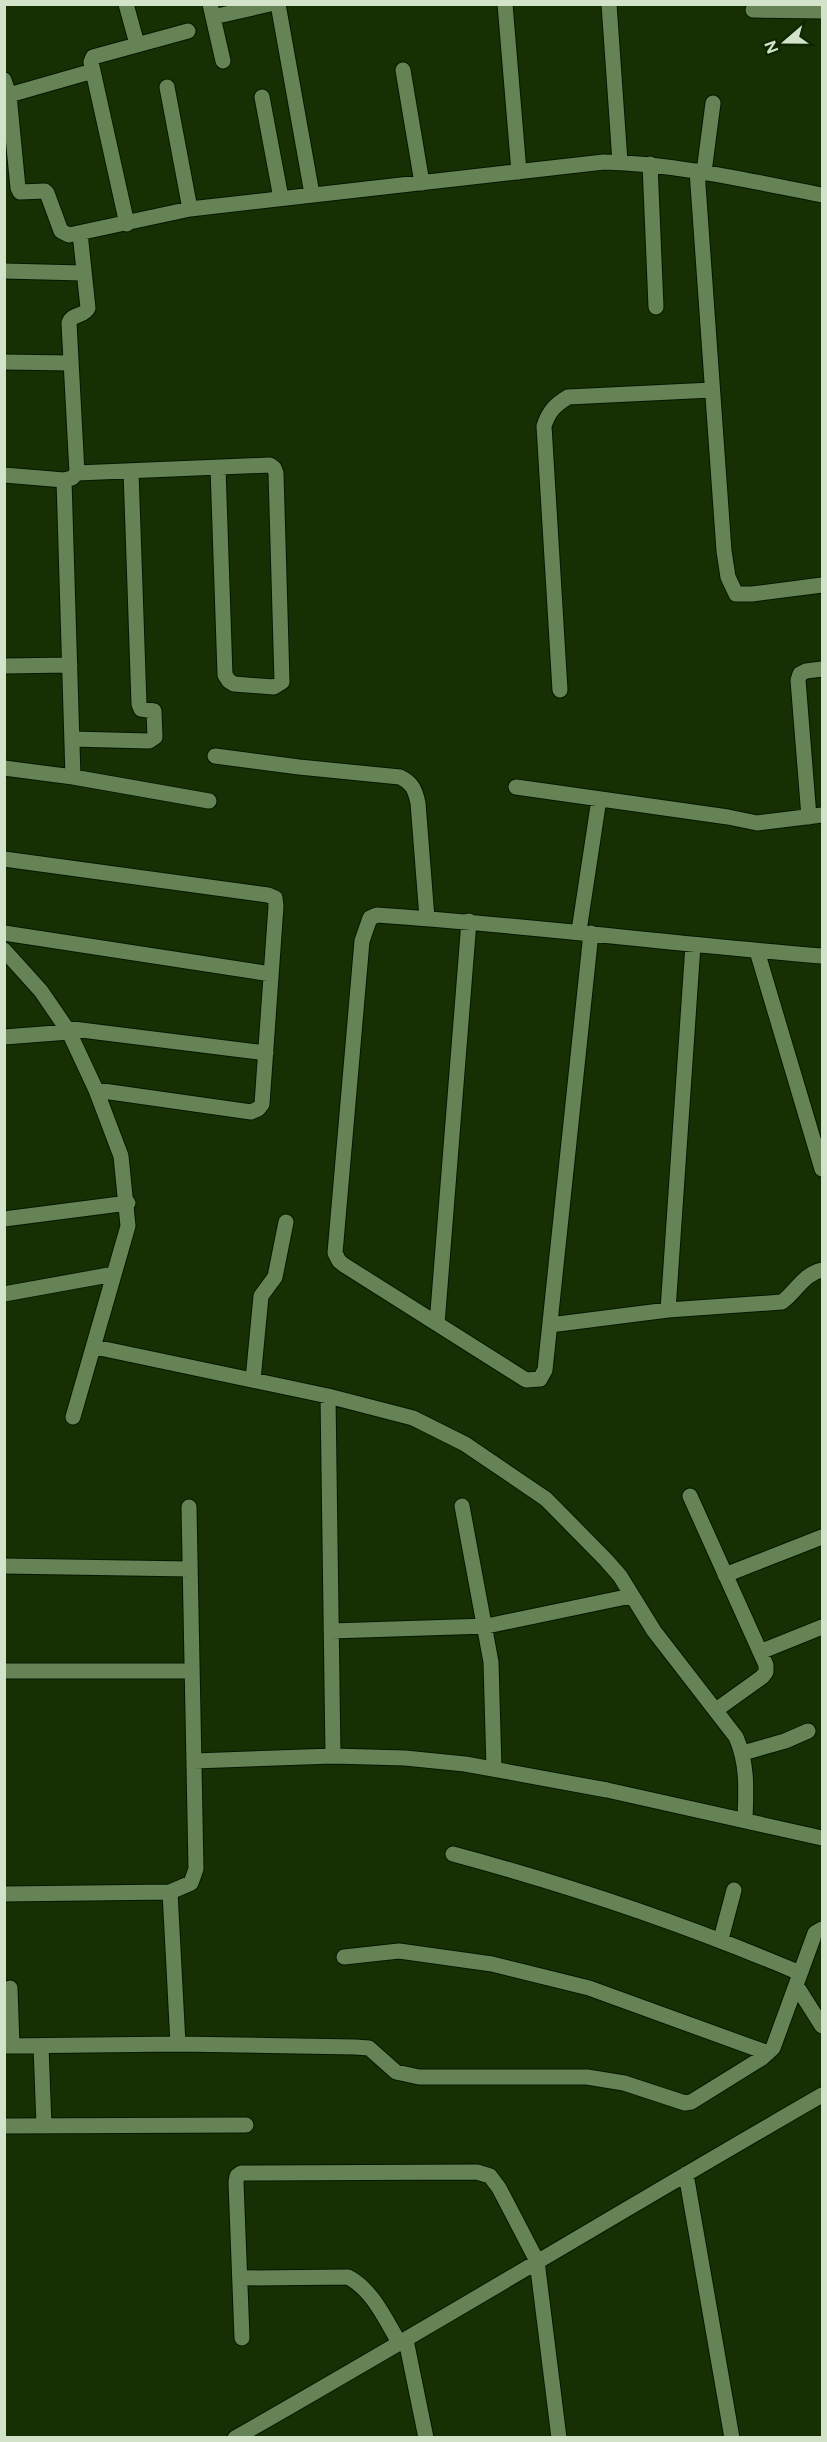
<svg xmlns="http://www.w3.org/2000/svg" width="827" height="2442" font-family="Figtree,sans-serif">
<rect width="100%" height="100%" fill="#173003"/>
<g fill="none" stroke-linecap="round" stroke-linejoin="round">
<g stroke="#051700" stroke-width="17">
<path id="minor" d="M126,4L137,44
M210,4L223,61
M278,4L312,194
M505,4L519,172
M609,4L620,162
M753,10L822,11
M213,17L270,4
M403,70L422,183
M4,80L9,95L18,188L20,192L45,191L47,193L61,231L69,235L190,209L604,162C678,164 750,181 822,195
M167,87L190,209
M9,95L93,71
M262,97L281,198
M650,164L656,307
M697,171L724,551L728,577L736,594H752L822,585
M704,172L713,103
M127,224L91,62L93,57L188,31
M4,271L83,273
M4,362L70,363
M77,473L69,323C72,313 84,317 88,308L80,233
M4,475L64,480L72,478L77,473L270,465L274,468L276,473L282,682L274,687L234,684L229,681L225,675L218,468
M64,480L73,777
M4,666L70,665
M560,690L544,426C549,411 555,405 568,397L712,390
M72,739L149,741L155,737L154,711L141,709L139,704L131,471
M215,756L299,767L400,777C412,783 415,789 418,803L427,918
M4,768L73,777L209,801
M516,787L728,817L757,823L822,815
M809,817L798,680L800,674L806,671L822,669
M4,859L268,895L275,898L276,906L262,1104L258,1109L251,1112L96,1090
M579,931L599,799
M4,933L271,974
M591,933L545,1370L540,1379L526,1380L344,1265L339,1261L335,1253L362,941L370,918L377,915C526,925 674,944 822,956
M4,950L41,991L69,1032L96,1090L121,1156L128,1226L73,1417
M757,951L822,1169
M65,1028L266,1053
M4,1037L69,1032
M4,1219L128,1203
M4,1294L114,1274
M668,1310L693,945
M437,1324L469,921
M550,1325L668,1310L782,1302C797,1291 803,1274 822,1270
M95,1347L328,1396L413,1418L465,1444L546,1499L606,1560L620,1576L654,1631L736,1737C748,1764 746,1791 745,1820
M253,1380L261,1296L275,1277L286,1222
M328,1396L333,1756
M690,1496L766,1665V1672L762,1677L716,1710
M462,1506L491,1662L494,1769
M4,1566L190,1569
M725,1575L822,1537
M331,1631L487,1626L631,1596
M760,1652L822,1627
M4,1671H192
M743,1753L785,1741L808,1731
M194,1761L333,1756L405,1758L465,1764L607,1790L822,1838
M453,1854C572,1886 687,1925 800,1973
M170,1892L178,2044
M4,1894L170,1892L191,1883L196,1869L189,1507
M721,1939L734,1890
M344,1957L399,1951L492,1964L589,1988L768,2053
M796,1985L822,2026
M10,1988L12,2046
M4,2046L178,2044L355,2047L369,2048L396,2072L419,2077H587L624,2083L685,2103L691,2102L762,2058L773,2048L815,1933L822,1929
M41,2046L44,2126
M4,2126L246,2125
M686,2174L732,2438
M241,2278L348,2277C373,2290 386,2321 400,2344
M242,2338L236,2182L237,2176L241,2173L477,2172L490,2176L499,2188L537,2261L559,2438
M406,2340L426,2438
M235,2438C432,2326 626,2208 822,2095"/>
</g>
<use href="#minor" stroke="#658355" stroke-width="15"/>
</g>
<rect width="827" height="2442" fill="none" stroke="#d3e3ca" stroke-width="12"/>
<g transform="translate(785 42) rotate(250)" stroke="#0d2600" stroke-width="4.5" paint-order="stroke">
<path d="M0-4.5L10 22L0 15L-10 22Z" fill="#d3e3ca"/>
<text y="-9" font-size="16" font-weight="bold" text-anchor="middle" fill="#d3e3ca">N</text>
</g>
</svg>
